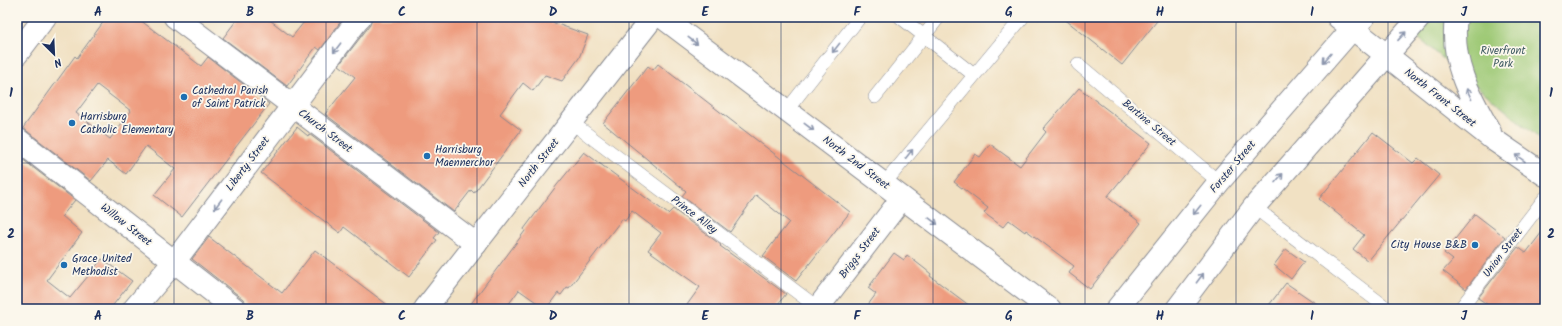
<svg xmlns="http://www.w3.org/2000/svg" width="1562" height="326" font-family="Kalam,sans-serif">
<rect width="100%" height="100%" fill="#fbf7ec"/>
<filter id="ink" filterUnits="userSpaceOnUse"><feTurbulence type="fractalNoise" baseFrequency=".025" numOctaves="2"/><feDisplacementMap in="SourceGraphic" scale="8" xChannelSelector="R" yChannelSelector="G"/><feConvolveMatrix kernelMatrix="1 2 1 2 8 2 1 2 1" color-interpolation-filters="sRGB"/></filter>
<filter id="wash" filterUnits="userSpaceOnUse"><feTurbulence type="fractalNoise" baseFrequency=".012" numOctaves="4" result="noise"/><feDisplacementMap in="SourceGraphic" scale="16" xChannelSelector="R" yChannelSelector="G"/><feGaussianBlur stdDeviation="0.9" result="paint"/><feColorMatrix in="noise" values="0 0 0 0 0 0 0 0 0 0 0 0 0 0 0 0 0 1.4 0 .05"/><feComposite in="paint" operator="in"/></filter>
<g filter="url(#wash)">
<rect width="100%" height="100%" fill="#f1e1c3"/>
<path fill="#9ec976" stroke="#5c7c6a" d="M1393,17H1545V143Z"/>
<g id="blocks">
<path fill="#ee9b7e" fill-rule="evenodd" d="M107,17H136L201,66L208,57L269,104L182,217L154,195L175,169L146,146L126,174L108,160L91,181L23,128L75,56L77,58ZM97,85L131,111L110,139L76,113Z
M239,17H266L292,37L308,17H344L320,50L316,47L287,86L223,38Z
M372,17H543V19L588,35L579,58L562,81L545,75L533,91L523,83L500,114L521,130L474,193L471,190L454,212L325,114L355,77L339,65L370,25Z
M1062,17H1160L1122,65Z
M658,64L850,212L796,281L763,256L789,222L756,195L730,232L682,196L686,191L603,123L648,66L653,70Z
M1079,88L1151,143L1107,197L1141,223L1090,289L1069,273L1074,266L1026,230L1025,232L1009,220L1003,227L984,213L988,208L954,182L975,154L980,157L990,144L1020,166L1046,132L1043,129Z
M297,127L308,136L309,134L439,232L434,238L437,240L409,277L344,227L340,233L261,173Z
M1373,132L1413,163L1418,158L1439,175L1368,261L1353,249L1364,235L1319,199Z
M584,152L668,214L673,209L721,245L720,246L786,294L774,309H684L700,287L648,250L661,233L632,211L625,221L622,219L569,288L567,287L561,295L558,293L546,309L519,290L505,309H467L525,231L524,229L557,185Z
M17,155L75,200L62,216L82,233L47,280L70,298L102,259L132,281L110,309H26L17,302Z
M1475,214L1505,237L1466,289L1443,271L1453,260L1444,253Z
M1545,228V309H1494L1478,298L1518,247L1526,253Z
M209,237L282,293L315,250L393,309H251L243,299L192,259Z
M1286,249L1304,262L1291,279L1274,265Z
M894,253L904,260L907,255L925,269L931,274L930,276L974,309H865L876,294L868,288Z
M1286,283L1324,309H1266Z"/>
</g>
</g>
<g filter="url(#ink)">
<use href="#blocks" fill-opacity="0" stroke="#868890" stroke-width="1"/>
<g fill="none" stroke-linecap="round" stroke-linejoin="round">
<g stroke="#868890" stroke-width="14">
<path id="service" d="M900,17L974,75
M1078,64L1219,182
M875,97L939,17
M787,110L860,17
M571,122L818,308
M884,184L1022,18
M1254,207L1388,309
M1460,309L1545,198"/>
</g>
<g stroke="#868890" stroke-width="24">
<path id="minor" d="M175,17L476,244
M17,139L235,309
M134,309L174,262L360,17
M817,309L902,198"/>
</g>
<g stroke="#868890" stroke-width="24">
<path id="tertiary" d="M17,54L45,17
M425,309L653,17"/>
</g>
<g stroke="#868890" stroke-width="24">
<path id="primary" d="M662,17L1050,309
M1338,17L1494,140L1545,175
M1456,17C1450,61 1469,95 1490,132
M1117,309L1219,182L1352,29L1364,17
M1177,309L1254,207L1420,17"/>
</g>
<use href="#service" stroke="#fff" stroke-width="13"/>
<use href="#minor" stroke="#fff" stroke-width="22"/>
<use href="#tertiary" stroke="#fff" stroke-width="22"/>
<use href="#primary" stroke="#fff" stroke-width="22"/>
</g>
<defs><path id="oneway-shaft" d="M-6 0H5M1.5-3L5.5 0L1.5 3" fill="none" stroke-width="1.6" stroke-linecap="round" stroke-linejoin="round"/></defs>
<g stroke="#8d97ae">
<use href="#oneway-shaft" transform="translate(1402 36) rotate(-47)"/>
<use href="#oneway-shaft" transform="translate(693 41) rotate(37)"/>
<use href="#oneway-shaft" transform="translate(337 48) rotate(127)"/>
<use href="#oneway-shaft" transform="translate(836 48) rotate(128)"/>
<use href="#oneway-shaft" transform="translate(1327 58) rotate(131)"/>
<use href="#oneway-shaft" transform="translate(1469 94) rotate(-115)"/>
<use href="#oneway-shaft" transform="translate(809 127) rotate(37)"/>
<use href="#oneway-shaft" transform="translate(909 154) rotate(-51)"/>
<use href="#oneway-shaft" transform="translate(1520 158) rotate(-146)"/>
<use href="#oneway-shaft" transform="translate(1279 178) rotate(-49)"/>
<use href="#oneway-shaft" transform="translate(218 204) rotate(127)"/>
<use href="#oneway-shaft" transform="translate(1197 210) rotate(129)"/>
<use href="#oneway-shaft" transform="translate(933 221) rotate(37)"/>
<use href="#oneway-shaft" transform="translate(1200 278) rotate(-53)"/>
</g>
</g>
<path fill="none" stroke="#1b2f5e" stroke-width="1" stroke-opacity="0.55" d="M174,17V309M326,17V309M477,17V309M629,17V309M781,17V309M933,17V309M1085,17V309M1236,17V309M1388,17V309M17,163H1545"/>
<g fill="#1f6fb2" stroke="#fbf7ec" stroke-width="1.5">
<circle cx="184" cy="97" r="4"/>
<circle cx="72" cy="123" r="4"/>
<circle cx="427" cy="156" r="4"/>
<circle cx="1475" cy="245" r="4"/>
<circle cx="64" cy="265" r="4"/>
</g>
<g text-anchor="middle" dominant-baseline="central" stroke-width="3.5" stroke-linejoin="round" paint-order="stroke">
<g font-size="11" fill="#425d65" stroke="#fbf7ec">
<text x="1503" y="51">Riverfront<tspan x="1503" dy="13">Park</tspan></text>
</g>
<g font-size="11" fill="#1b2f5e" stroke="#fbf7ec" text-anchor="start">
<text x="192" y="91">Cathedral Parish<tspan x="192" dy="13">of Saint Patrick</tspan></text>
<text x="80" y="117">Harrisburg<tspan x="80" dy="13">Catholic Elementary</tspan></text>
<text x="435" y="150">Harrisburg<tspan x="435" dy="13">Maennerchor</tspan></text>
<text x="1467" y="245" text-anchor="end">City House B&amp;B</text>
<text x="72" y="259">Grace United<tspan x="72" dy="13">Methodist</tspan></text>
</g>
<g font-size="11" fill="#1b2f5e" stroke="#fbf7ec">
<text transform="translate(1440 98) rotate(38)">North Front Street</text>
<text transform="translate(1149 123) rotate(40)">Bartine Street</text>
<text transform="translate(325 131) rotate(37)">Church Street</text>
<text transform="translate(539 163) rotate(-52)">North Street</text>
<text transform="translate(856 163) rotate(37)">North 2nd Street</text>
<text transform="translate(248 164) rotate(-53)">Liberty Street</text>
<text transform="translate(1233 167) rotate(-50)">Forster Street</text>
<text transform="translate(694 215) rotate(37)">Prince Alley</text>
<text transform="translate(126 225) rotate(38)">Willow Street</text>
<text transform="translate(860 253) rotate(-53)">Briggs Street</text>
<text transform="translate(1503 253) rotate(-53)">Union Street</text>
</g>
</g>
<rect width="1562" height="326" fill="none" stroke="#fbf7ec" stroke-width="44"/>
<g transform="translate(54 54) rotate(156)" stroke="#fbf7ec" stroke-width="3" paint-order="stroke">
<path d="M0-3L7 15L0 10L-7 15Z" fill="#1b2f5e"/>
<text y="-6" font-size="11" font-weight="bold" text-anchor="middle" fill="#1b2f5e">N</text>
</g>
<rect x="22" y="22" width="1518" height="282" fill="none" stroke="#1b2f5e" stroke-width="1.5"/>
<g font-size="13" text-anchor="middle" font-weight="bold" fill="#1b2f5e">
<text x="98" y="16">A</text>
<text x="250" y="16">B</text>
<text x="402" y="16">C</text>
<text x="553" y="16">D</text>
<text x="705" y="16">E</text>
<text x="857" y="16">F</text>
<text x="1009" y="16">G</text>
<text x="1160" y="16">H</text>
<text x="1312" y="16">I</text>
<text x="1464" y="16">J</text>
<text x="11" y="97">1</text>
<text x="1551" y="97">1</text>
<text x="11" y="238">2</text>
<text x="1551" y="238">2</text>
<text x="98" y="320">A</text>
<text x="250" y="320">B</text>
<text x="402" y="320">C</text>
<text x="553" y="320">D</text>
<text x="705" y="320">E</text>
<text x="857" y="320">F</text>
<text x="1009" y="320">G</text>
<text x="1160" y="320">H</text>
<text x="1312" y="320">I</text>
<text x="1464" y="320">J</text>
</g>
</svg>
